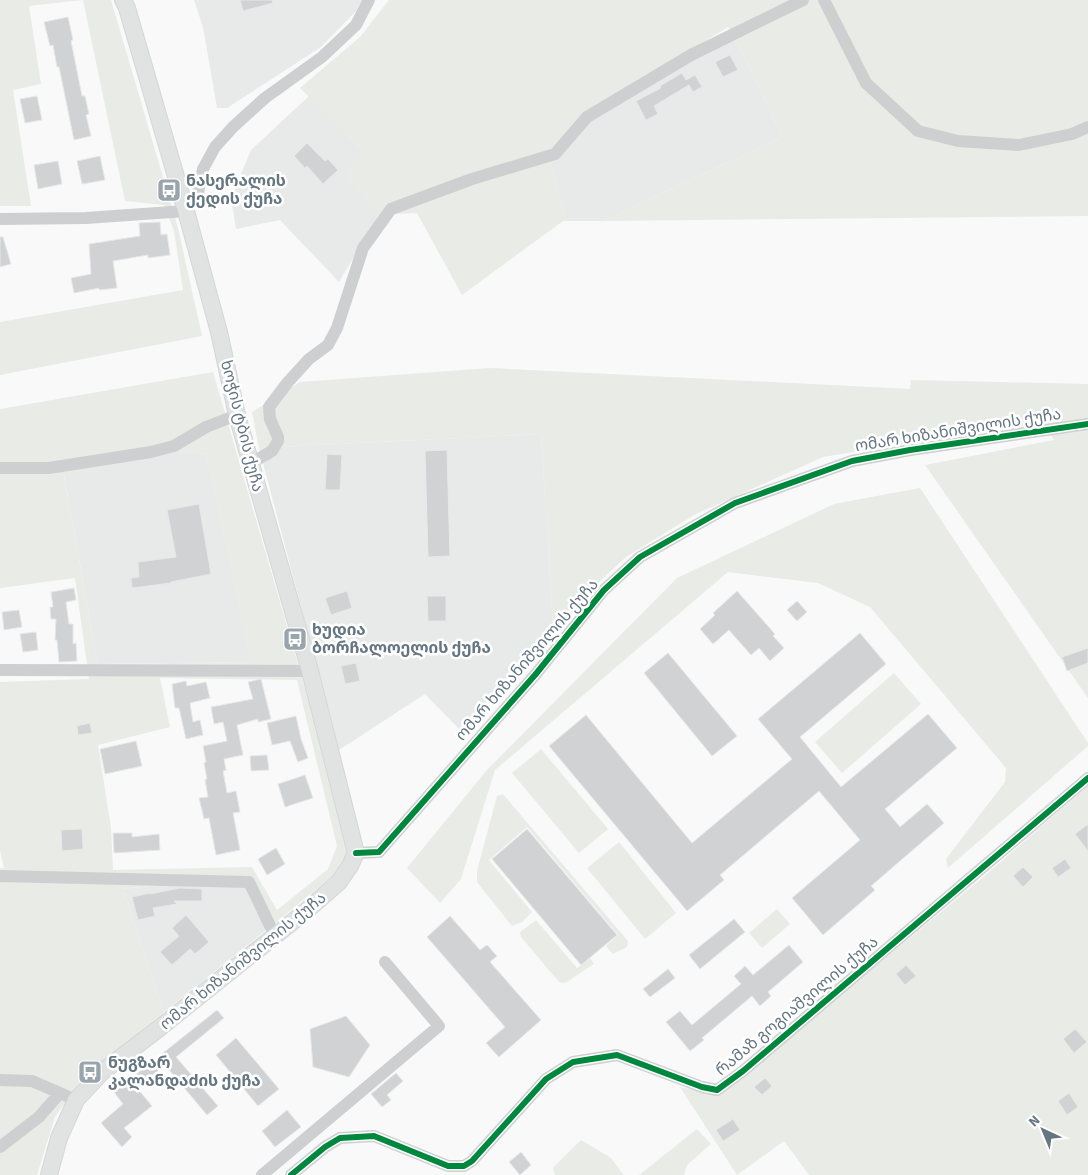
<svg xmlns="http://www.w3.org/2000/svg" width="1088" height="1175" font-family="'Source Sans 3','Noto Sans Georgian',sans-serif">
<rect width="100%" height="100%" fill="#f9f9f9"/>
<path fill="#e8e9e9" d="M194,0H364L361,6L321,47L227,108H217L203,27Z
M733,34L782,137L602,221H567L549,157L583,116Z
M309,96L364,152L379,215L339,282L280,220L236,229L231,198L251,150Z
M541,434L553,625L461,731L425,694L339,750L259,448Z
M177,451L206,454L251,662L98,664L64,475Z
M250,875L275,923L164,1012L123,889Z"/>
<path fill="#e8ebe6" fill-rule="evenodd" d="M0,0H111L178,228L202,336L0,375V322L183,290L174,231L164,205L125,201L83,0L29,6L41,84L13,90L31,206H0Z
M389,0H1088V216L602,221L782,137L733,34L728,27L583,116L549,157L567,221H563L462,295L417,213L379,215L344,174L364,152L300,88L360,37Z
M490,368L910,389L911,380L1088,384V698L925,465L1054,440L1044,425L907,443L823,457L694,515L626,557L553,625L541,434L259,448L252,412L300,382Z
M213,372L326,760L350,853L340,870L275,923L250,875L123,889L164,1012L82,1078L55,1117L37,1175H0V868H4L0,850V682L89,679L75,578L0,588V409ZM177,451L206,454L250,662L98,664L64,476ZM160,678L297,680L337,846L328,869L277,910L252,867L113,870L111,828L98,745L170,727Z
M920,488L1088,743V746L948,868L946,859L1005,782L1006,768L870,607L818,583L728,572L495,770L461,879L440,903L407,868L486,771L677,578L834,504Z
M894,673L921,704L842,773L815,742Z
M541,749L608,829L579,853L512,773Z
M1088,786V1175H809L784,1141L737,1175L680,1087L720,1095L981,879Z
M503,794L628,941L627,947L613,954L606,946L618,935L527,827L489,860L532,912L522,922L512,926L477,882V871L497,796Z
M619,842L676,913L645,939L587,868Z
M777,909L790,924L762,948L749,933Z
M536,920L577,968L590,958L594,964L565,983L559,982L521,937L520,932Z
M697,1129L711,1144L687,1165L684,1175H639Z
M581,1140L611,1158L624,1175H555L553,1168Z"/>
<path fill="#d0d2d3" stroke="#e8e8e8" d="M240,0H272L273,3L243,11Z
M68,17L73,40L71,41L82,96H85L89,114L86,115L91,136L74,140L59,67H57L53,45L50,46L44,22Z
M730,55L738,70L723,77L715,62Z
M682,73L686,80L695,75L702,87L693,92L689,85L654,106L658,114L646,120L636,101L661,88L660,86Z
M37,96L42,120L25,123L20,99Z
M307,143L325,161L328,159L338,170L323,184L307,166L305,168L294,156Z
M100,156L105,180L82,184L77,161Z
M58,161L62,184L38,189L34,165Z
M160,222L161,235L167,234L170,255L148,258V255L113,261L117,288L99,290V288L74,293L71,278L91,274L89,244L140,236L139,223Z
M0,237H3L11,264L0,267Z
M447,450L450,556L428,557L425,451Z
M327,454L342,455L340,490H325Z
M199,504L211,574L171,582V583L132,588L131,578L139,577L138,562L176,557L167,510Z
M74,588L76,600L66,602L69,624H73V644L76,643L77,661L59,662L57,640H55L56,619H51L50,607H53L51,592Z
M347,591L352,608L331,615L325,598Z
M737,591L775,634L773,636L784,648L770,661L759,648L751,655L729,630L713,644L700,629L715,615L713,613Z
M427,596H446V621H428Z
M797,601L807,612L797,621L787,610Z
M19,610L22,627L4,630L2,612Z
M36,632L38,650L23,652L20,634Z
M860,633L886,664L800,737L841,787L928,714L957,748L885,809L900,827L927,804L944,823L871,886L875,890L823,935L792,898L860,840L819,791L720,875L724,880L687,911L549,746L586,715L692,843L792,759L758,719Z
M1088,648V663L1067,671L1062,657Z
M668,653L737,736L712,756L644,673Z
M356,663L360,681L345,684L341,666Z
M261,679L271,719L258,722V719L237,725L243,755L224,759L226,770L223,771L227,793L236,791L240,812L233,813L240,850L216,855L209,818L204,819L199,798L208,797L205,780L207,779L204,763L206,762L203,746L227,741L223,722L214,724L211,707L253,699L248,682Z
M186,681L187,686L206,682L210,698L190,703L193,722L200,720L203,735L186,739L179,708H175L172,684Z
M296,716L301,739L308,758L298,762L290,741L272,745L267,723Z
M90,723L92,733L78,735L77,726Z
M136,741L142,766L105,774L100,749Z
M267,755L269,770L251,771L250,756Z
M305,775L313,798L285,807L278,784Z
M1088,824V851L1075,834Z
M82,829L83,849L62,851L61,830Z
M527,829L617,935L581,965L492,859Z
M113,833H132V837L159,834L160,850L114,853Z
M276,848L285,864L267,875L258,859Z
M1065,859L1071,868L1058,877L1052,868Z
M1023,867L1033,877L1023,887L1013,876Z
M180,888L202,889V901H174L177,904L153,908L155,916L138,920L132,897L150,893V894Z
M186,915L209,942L195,954L190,949L172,965L160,952L179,936L172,928Z
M450,916L480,950L487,945L497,956L490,962L541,1020L499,1057L486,1043L505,1027L427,937Z
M734,919L745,932L700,969L689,955Z
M789,945L803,962L768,992L771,996L760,1006L752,996L702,1038L704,1040L690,1051L666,1022L680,1011L692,1025L741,984L734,976L745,966L753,975Z
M906,965L916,976L905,985L896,974Z
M668,969L675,978L650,997L643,989Z
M217,1010L224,1018L176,1057L218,1106L207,1115L165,1065L137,1088L152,1106L124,1128L132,1137L122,1147L101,1123L123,1104L114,1092Z
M346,1016L370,1045L349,1077L313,1067L310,1029Z
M1075,1029L1087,1042L1074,1053L1063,1039Z
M236,1038L279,1089L258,1106L216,1055Z
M396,1073L403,1081L387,1095L391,1100L382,1107L371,1094Z
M765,1078L772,1086L762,1095L754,1087Z
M1069,1093L1078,1107L1067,1115L1058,1101Z
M287,1110L301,1127L275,1147L262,1131Z
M733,1119L740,1130L723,1141L716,1130Z
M521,1152L531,1165L520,1175L509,1162Z"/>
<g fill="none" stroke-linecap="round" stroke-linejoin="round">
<g stroke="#d5d6d7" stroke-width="18">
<path id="major" d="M49,1175L59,1138L76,1100L102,1072L158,1029L306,911L339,882L350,866L356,853L310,671L237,415L219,332L186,211L127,8L123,0"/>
</g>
<path stroke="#cecfd0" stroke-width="12" d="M824,0L866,83L918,131L958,141L1019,145L1072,134L1088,127
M0,219L86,218L186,211L198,193L203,169L215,147L233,127L265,98L322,57L356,25L369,0
M251,463L272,451L278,441V437L270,419L269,407L288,382L309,359L328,345L337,328L363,248L391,209L472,179L555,154L587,117L691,55L803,0
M0,468H49L151,452L174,446L206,427L237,415
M0,670L310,671
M356,853L379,852L535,675L604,590L640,557L735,503L852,461L910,450L1088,424
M0,876L249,882L275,936
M0,1080L32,1081L67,1096
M0,1147L39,1117L60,1093
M262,1175L439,1026L385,962
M291,1175L325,1147L340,1138L374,1136L448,1166H464L472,1161L546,1079L573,1062L617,1055L702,1087L717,1090L743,1071L1088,778"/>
<use href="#major" stroke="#e1e2e2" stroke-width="16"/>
<g stroke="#fff" stroke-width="9">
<path id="cycleway" d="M356,853L379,852L535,675L604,590L640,557L735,503L852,461L910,450L1088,424
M291,1175L325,1147L340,1138L374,1136L448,1166H464L472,1161L546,1079L573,1062L617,1055L702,1087L717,1090L743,1071L1088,778"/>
</g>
<use href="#cycleway" stroke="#00873e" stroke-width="6"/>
</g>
<defs>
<g id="bus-square" transform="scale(1.25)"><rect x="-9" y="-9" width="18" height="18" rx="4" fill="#99a4ac" stroke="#fff"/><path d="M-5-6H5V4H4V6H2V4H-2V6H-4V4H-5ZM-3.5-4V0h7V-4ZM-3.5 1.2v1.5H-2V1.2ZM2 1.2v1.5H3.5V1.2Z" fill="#fff"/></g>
</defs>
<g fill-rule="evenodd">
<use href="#bus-square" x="169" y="190"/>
<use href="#bus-square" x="295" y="639"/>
<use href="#bus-square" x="90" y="1072"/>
</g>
<g text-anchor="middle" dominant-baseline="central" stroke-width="5" stroke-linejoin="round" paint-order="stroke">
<g font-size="16" font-weight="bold" fill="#657683" stroke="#fff" text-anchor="start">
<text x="186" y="181">ნასერალის<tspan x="186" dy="18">ქედის ქუჩა</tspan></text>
<text x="312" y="630">ხუდია<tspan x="312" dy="18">ბორჩალოელის ქუჩა</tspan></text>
<text x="108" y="1063">ნუგზარ<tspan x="108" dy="18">კალანდაძის ქუჩა</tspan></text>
</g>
<g font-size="16" fill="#657683" stroke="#fff">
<text transform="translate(242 426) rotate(76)">ხოჭის ტბის ქუჩა</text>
<text transform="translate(958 430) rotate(-9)">ომარ ხიზანიშვილის ქუჩა</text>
<text transform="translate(527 660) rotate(-49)">ომარ ხიზანიშვილის ქუჩა</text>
<text transform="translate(243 961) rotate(-39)">ომარ ხიზანიშვილის ქუჩა</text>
<text transform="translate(797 1006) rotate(-40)">რამაზ გოგიაშვილის ქუჩა</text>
</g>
</g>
<g transform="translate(1043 1130) rotate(316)" stroke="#ffffff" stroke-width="4" paint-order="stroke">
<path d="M0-4L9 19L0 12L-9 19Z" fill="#657683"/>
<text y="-8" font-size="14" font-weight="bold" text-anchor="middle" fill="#657683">N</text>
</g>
</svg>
